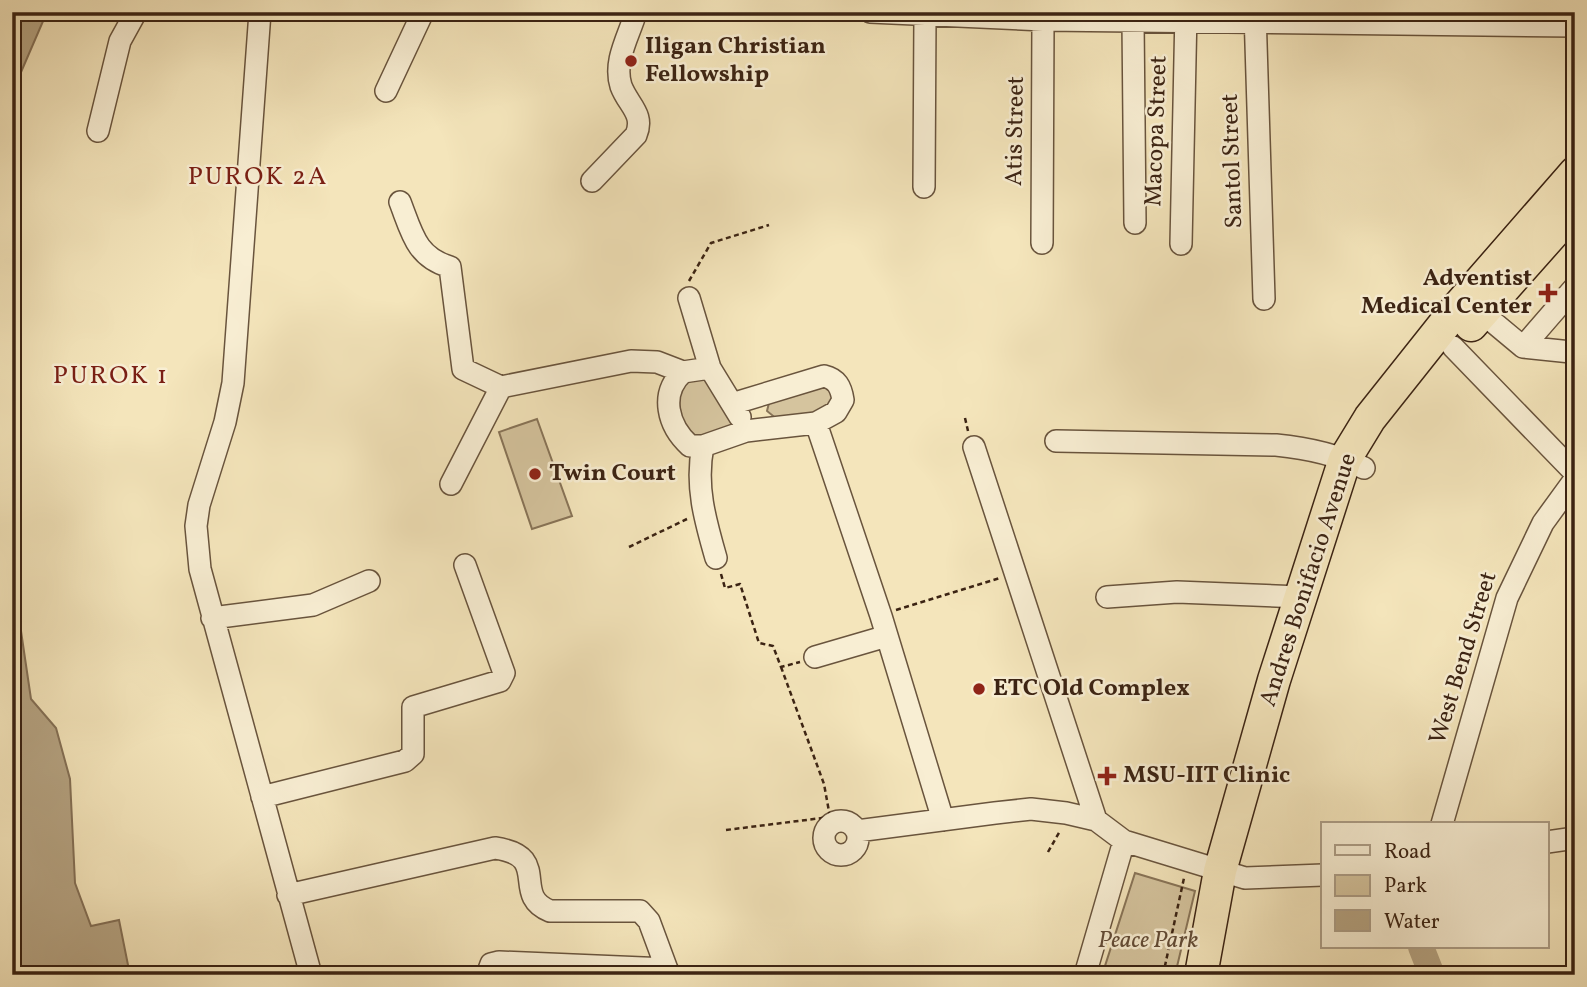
<svg xmlns="http://www.w3.org/2000/svg" width="1587" height="987" font-family="Vollkorn,serif">
<rect width="100%" height="100%" fill="#f4e5bb"/>
<filter id="stains"><feTurbulence type="fractalNoise" baseFrequency=".00286" numOctaves="4"/><feColorMatrix values="0 0 0 0 .2 0 0 0 0 .09 0 0 0 0 .02 0 0 0 .5 -.17"/></filter>
<radialGradient id="worn" r=".72"><stop offset=".6" stop-color="#630" stop-opacity="0"/><stop offset="1" stop-color="#630" stop-opacity=".3"/></radialGradient>
<path fill="#d5c49e" stroke="#887458" stroke-width="2" d="M699,374L713,381L734,428L729,431L690,437L679,412L680,383Z
M832,386L837,399L827,412L778,420L767,411L770,399L795,387Z
M537,419L572,516L532,529L499,432Z
M1135,873L1195,891L1175,975H1131L1105,966Z"/>
<path fill="#b5a382" stroke="#847056" stroke-width="2" d="M12,12H47L12,93Z
M12,570L31,699L56,728L70,779L75,883L91,926L119,920L130,975H12Z"/>
<g fill="none" stroke-linecap="round" stroke-linejoin="round">
<path stroke="#b5a382" stroke-width="26" d="M1421,947L1432,975"/>
<g stroke="#69543d" stroke-width="24">
<path id="minor" d="M260,12L233,383L225,422L199,505L196,526L200,569L311,975
M870,12L1043,20L1575,26
M1255,12L1264,299
M1133,21L1135,223
M386,91L423,12
M98,131L120,41L136,12
M592,181L636,135C645,114 628,105 621,86C613,61 629,36 636,12
M924,187L925,16
M400,202C412,233 416,257 450,267L463,369L501,387L631,361L657,362L683,372L710,368
M1042,243L1043,20
M1181,244L1186,12
M1575,287L1523,347L1571,352L1575,348
M689,298L710,368L740,417
M1481,312L1523,347
M1453,347L1575,473
M683,372C659,394 668,426 690,446H703L746,431L816,423L836,412L843,400C841,387 837,379 824,376L735,403
M816,423L881,616L943,820
M1056,441L1276,445C1307,448 1336,454 1364,468
M703,446C695,485 705,520 716,558
M974,447L1096,820
M451,484L501,387
M1107,597L1177,592L1300,597
M212,618L313,605L369,581
M815,657L887,636
M262,797L405,761L413,754V707L500,681L504,673L465,565
M824 838a17 17 0 1 1 34 0a17 17 0 1 1-34 0Z
M1442,824L1507,598L1543,523L1575,479
M857,831L995,813L1031,809L1066,813L1096,820L1124,841L1245,878L1323,875
M1547,842L1575,838
M288,895L495,848C553,856 510,895 550,911H640L649,921L669,975
M487,975L491,964L499,962L667,969
M1085,975L1124,841"/>
</g>
<g stroke="#3b2313" stroke-width="35">
<path id="highway" d="M1471,325L1575,208
M1201,975L1220,871L1274,680L1345,459L1370,418L1459,306L1575,173"/>
</g>
<path stroke="#3b2313" stroke-width="2.5" stroke-dasharray="5 3.5" stroke-linecap="butt" d="M689,281L711,243L769,225
M965,418L968,431
M629,547L687,519
M721,574L725,588L740,584L759,643L773,646L781,667L800,662
M896,610L1000,578
M781,667L824,784L830,817L843,818
M726,830L830,817
M1048,852L1060,831
M1163,975L1184,878"/>
<use href="#minor" stroke="#f8eed3" stroke-width="21"/>
<use href="#highway" stroke="#f4e5bb" stroke-width="32"/>
</g>
<g fill="#8f2418" stroke="#f8eed3" stroke-width="2.5">
<circle cx="631" cy="61" r="7"/>
<path d="M1544.5 282.5h7v7h7v7h-7v7h-7v-7h-7v-7h7z"/>
<circle cx="535" cy="474" r="7"/>
<circle cx="979" cy="689" r="7"/>
<path d="M1103.5 765.5h7v7h7v7h-7v7h-7v-7h-7v-7h7z"/>
</g>
<g text-anchor="middle" dominant-baseline="central" stroke-width="5" stroke-linejoin="round" paint-order="stroke">
<g font-size="24" font-weight="bold" fill="#3b2313" stroke="#f8eed3" text-anchor="start">
<text x="645" y="47">Iligan Christian<tspan x="645" dy="28">Fellowship</tspan></text>
<text x="1532" y="279" text-anchor="end">Adventist<tspan x="1532" dy="28">Medical Center</tspan></text>
<text x="549" y="474">Twin Court</text>
<text x="993" y="689">ETC Old Complex</text>
<text x="1123" y="776">MSU-IIT Clinic</text>
</g>
<g font-size="24" fill="#3b2313" stroke="#f8eed3">
<text transform="translate(1016 131) rotate(-89)">Atis Street</text>
<text transform="translate(1157 131) rotate(-88)">Macopa Street</text>
<text transform="translate(1233 161) rotate(-92)">Santol Street</text>
<text transform="translate(1309 580) rotate(-72)">Andres Bonifacio Avenue</text>
<text transform="translate(1464 658) rotate(-73)">West Bend Street</text>
</g>
<g font-size="24" font-style="italic" fill="#624b36" stroke="#f8eed3">
<text x="1148" y="941">Peace Park</text>
</g>
<g font-size="26" letter-spacing="2" fill="#7a1f14" stroke="#f8eed3">
<text x="258" y="177">PUROK 2A</text>
<text x="111" y="376">PUROK 1</text>
</g>
</g>
<rect width="1587" height="987" fill="none" stroke="#f4e5bb" stroke-width="42"/>
<rect x="14" y="14" width="1559" height="959" fill="none" stroke="#3b2313" stroke-width="3.5"/>
<rect x="21" y="21" width="1545" height="945" fill="none" stroke="#3b2313" stroke-width="2"/>
<rect x="1321" y="822" width="228" height="126" fill="#f8eed3" stroke="#ac9d86" stroke-width="2"/>
<rect x="1335" y="845" width="35" height="10" fill="#f8eed3" stroke="#ac9d86" stroke-width="2"/>
<text x="1384" y="858" font-size="21" fill="#3b2313">Road</text>
<rect x="1335" y="875" width="35" height="21" fill="#d5c49e" stroke="#ac9d86" stroke-width="2"/>
<text x="1384" y="892" font-size="21" fill="#3b2313">Park</text>
<rect x="1335" y="910" width="35" height="21" fill="#b5a382" stroke="#ac9d86" stroke-width="2"/>
<text x="1384" y="928" font-size="21" fill="#3b2313">Water</text>
<rect width="100%" height="100%" filter="url(#stains)"/>
<rect width="100%" height="100%" fill="url(#worn)"/>
</svg>
